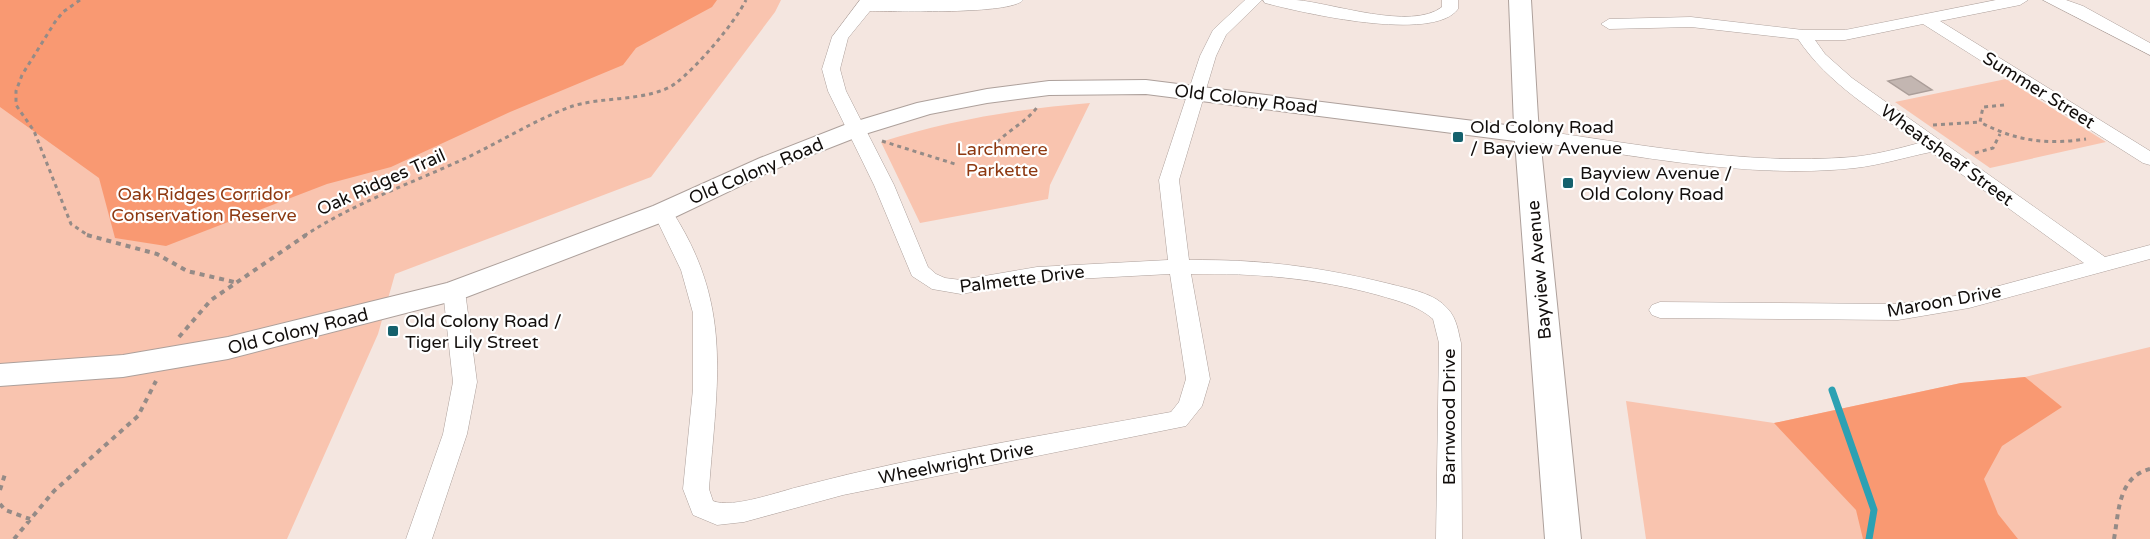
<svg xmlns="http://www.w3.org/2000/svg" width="2150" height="539" font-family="'Varela Round',sans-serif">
<rect width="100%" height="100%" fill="#f4e6e0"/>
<path fill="#f9c4af" d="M57,0H781L775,12L651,177L395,274L378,334L287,539H0V13Z
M2006,79L2106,142L1990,168L1895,102Z
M1090,103L1050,185L1048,199L920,223L881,142C950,120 1018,109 1090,103Z
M2150,347V539H1646L1626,401L1774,423L1961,383L2025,377Z"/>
<path fill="#f99972" d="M0,0H717L712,7L636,48L623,65L510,112L391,167L327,184L166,246L115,238L99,178L0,107Z
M2025,377L2062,407L2002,446L1984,479L1998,514L2018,539H1863L1856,510L1774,423L1961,383Z"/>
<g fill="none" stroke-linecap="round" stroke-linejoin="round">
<path stroke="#2ca1b3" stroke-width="7" d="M1832,390L1874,510L1869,539"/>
</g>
<path fill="#c3b6b1" stroke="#ab9e99" stroke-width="1.5" d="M1911,76L1932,90L1909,95L1888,81Z"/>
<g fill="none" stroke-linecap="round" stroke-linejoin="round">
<g stroke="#ada09b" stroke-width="1">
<path id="street" d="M860,0H1023C1011,15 895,11 870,11L848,38L840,69L846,91L894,185L928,267L936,274L945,278L961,280L1037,267L1168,260L1159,180L1200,56L1213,30L1245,0H1262L1226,35L1216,56L1179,180L1189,260C1260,259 1321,267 1390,284C1409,289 1435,293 1448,309C1457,319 1458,331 1461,343L1462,539H1436L1439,343L1433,319C1417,305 1398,301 1378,295C1316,278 1255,273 1191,274L1210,379L1202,406L1186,426L843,495L744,522L717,525L693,515L683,489L693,389V313L681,270L653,212L656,208H670C734,305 717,380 709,489L713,501C733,509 780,491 802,486C923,454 1048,435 1171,412L1179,402L1186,379L1170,274L1037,281L961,294L932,289L912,276L874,185L828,91L822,69L832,37Z
M1263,0C1274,0 1285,0 1296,0C1333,3 1411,31 1442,7V0H1458V9C1433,43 1303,13 1265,3Z
M1996,0H2028L2020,5L1940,21L2150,151V165L2143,163L1923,24L1845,40H1815L1825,54L1852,78L2105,257L2150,245V259L1969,308L1898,320L1660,318L1652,315L1649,310L1652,305L1660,302L1898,304L1969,294L2084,263L1931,152C1906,157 1881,165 1855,168C1747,180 1634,154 1527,141L1518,135L1527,129C1634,143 1744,166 1852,157C1874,155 1897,149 1919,143C1876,112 1828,84 1798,39L1691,27L1609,29L1601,24L1609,19L1691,17L1803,30H1845Z
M2043,0H2066L2083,6L2150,43V55Z
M454,284L462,286L465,291L477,382L467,434L432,539H406L443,434L453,382L443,291L446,286Z"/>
</g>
<g stroke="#ada09b" stroke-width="2">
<path id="secondary" d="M1509,0H1531L1538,118L1581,539H1545L1515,141L1146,94L1049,95L987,103L930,114L865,134L778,168L673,218L464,298L228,359L123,377L0,386V364L123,355L228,337L447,283L653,206L760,158L847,124L917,103L987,89L1049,81L1146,80L1514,126Z"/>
</g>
<path stroke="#958b87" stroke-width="3" stroke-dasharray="4 4" stroke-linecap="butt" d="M80,0L63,12L55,22L22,75L16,91V105L34,131L71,224L89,236
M2004,105L1983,107L1980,122C2015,141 2047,145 2086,139
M1933,125L1980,122
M882,141L955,164
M1975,153L1993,148L2000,134
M988,155C999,133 1024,126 1038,106
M304,236C351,205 404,186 455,163C494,146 530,122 570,107C600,96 651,102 676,83C697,67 734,24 746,0"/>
<path stroke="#958b87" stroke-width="4" stroke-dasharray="5 5" stroke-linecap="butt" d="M87,235L157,254L187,271L234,282
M179,337L211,300L306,235
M0,490L6,471
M0,504L5,510L30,519
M14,539L54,491L138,416L156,381
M2114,539C2119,511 2118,477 2150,469"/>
<use href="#street" fill="#fff" fill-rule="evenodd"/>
<use href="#secondary" fill="#fff" fill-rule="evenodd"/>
</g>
<g fill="#15616d" stroke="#fff" stroke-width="2">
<rect x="1452" y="131" width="12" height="12" rx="3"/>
<rect x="1562" y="177" width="12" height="12" rx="3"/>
<rect x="387" y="325" width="12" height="12" rx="3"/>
</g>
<g text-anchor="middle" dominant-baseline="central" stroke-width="4.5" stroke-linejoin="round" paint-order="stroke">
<g font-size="18" fill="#120e0c" stroke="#fff">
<text transform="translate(2039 90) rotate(32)">Summer Street</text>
<text transform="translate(1246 99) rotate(7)">Old Colony Road</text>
<text transform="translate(1947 155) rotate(36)">Wheatsheaf Street</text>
<text transform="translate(756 171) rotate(-23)">Old Colony Road</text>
<text transform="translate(381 182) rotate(-24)">Oak Ridges Trail</text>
<text transform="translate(1539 270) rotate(-95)">Bayview Avenue</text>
<text transform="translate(1022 279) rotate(-7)">Palmette Drive</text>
<text transform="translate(1944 301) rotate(-10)">Maroon Drive</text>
<text transform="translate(298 331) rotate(-14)">Old Colony Road</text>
<text transform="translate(1449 417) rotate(-90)">Barnwood Drive</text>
<text transform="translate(956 463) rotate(-11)">Wheelwright Drive</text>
</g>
<g font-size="18" fill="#120e0c" stroke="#fff" text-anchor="start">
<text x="1470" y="127">Old Colony Road<tspan x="1470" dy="21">/ Bayview Avenue</tspan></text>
<text x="1580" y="173">Bayview Avenue /<tspan x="1580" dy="21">Old Colony Road</tspan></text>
<text x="405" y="321">Old Colony Road /<tspan x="405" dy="21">Tiger Lily Street</tspan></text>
</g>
<g font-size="18" fill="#8d3810" stroke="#fff">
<text x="1002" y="149">Larchmere<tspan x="1002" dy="21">Parkette</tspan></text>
<text x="204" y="194">Oak Ridges Corridor<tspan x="204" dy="21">Conservation Reserve</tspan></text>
</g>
</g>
</svg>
